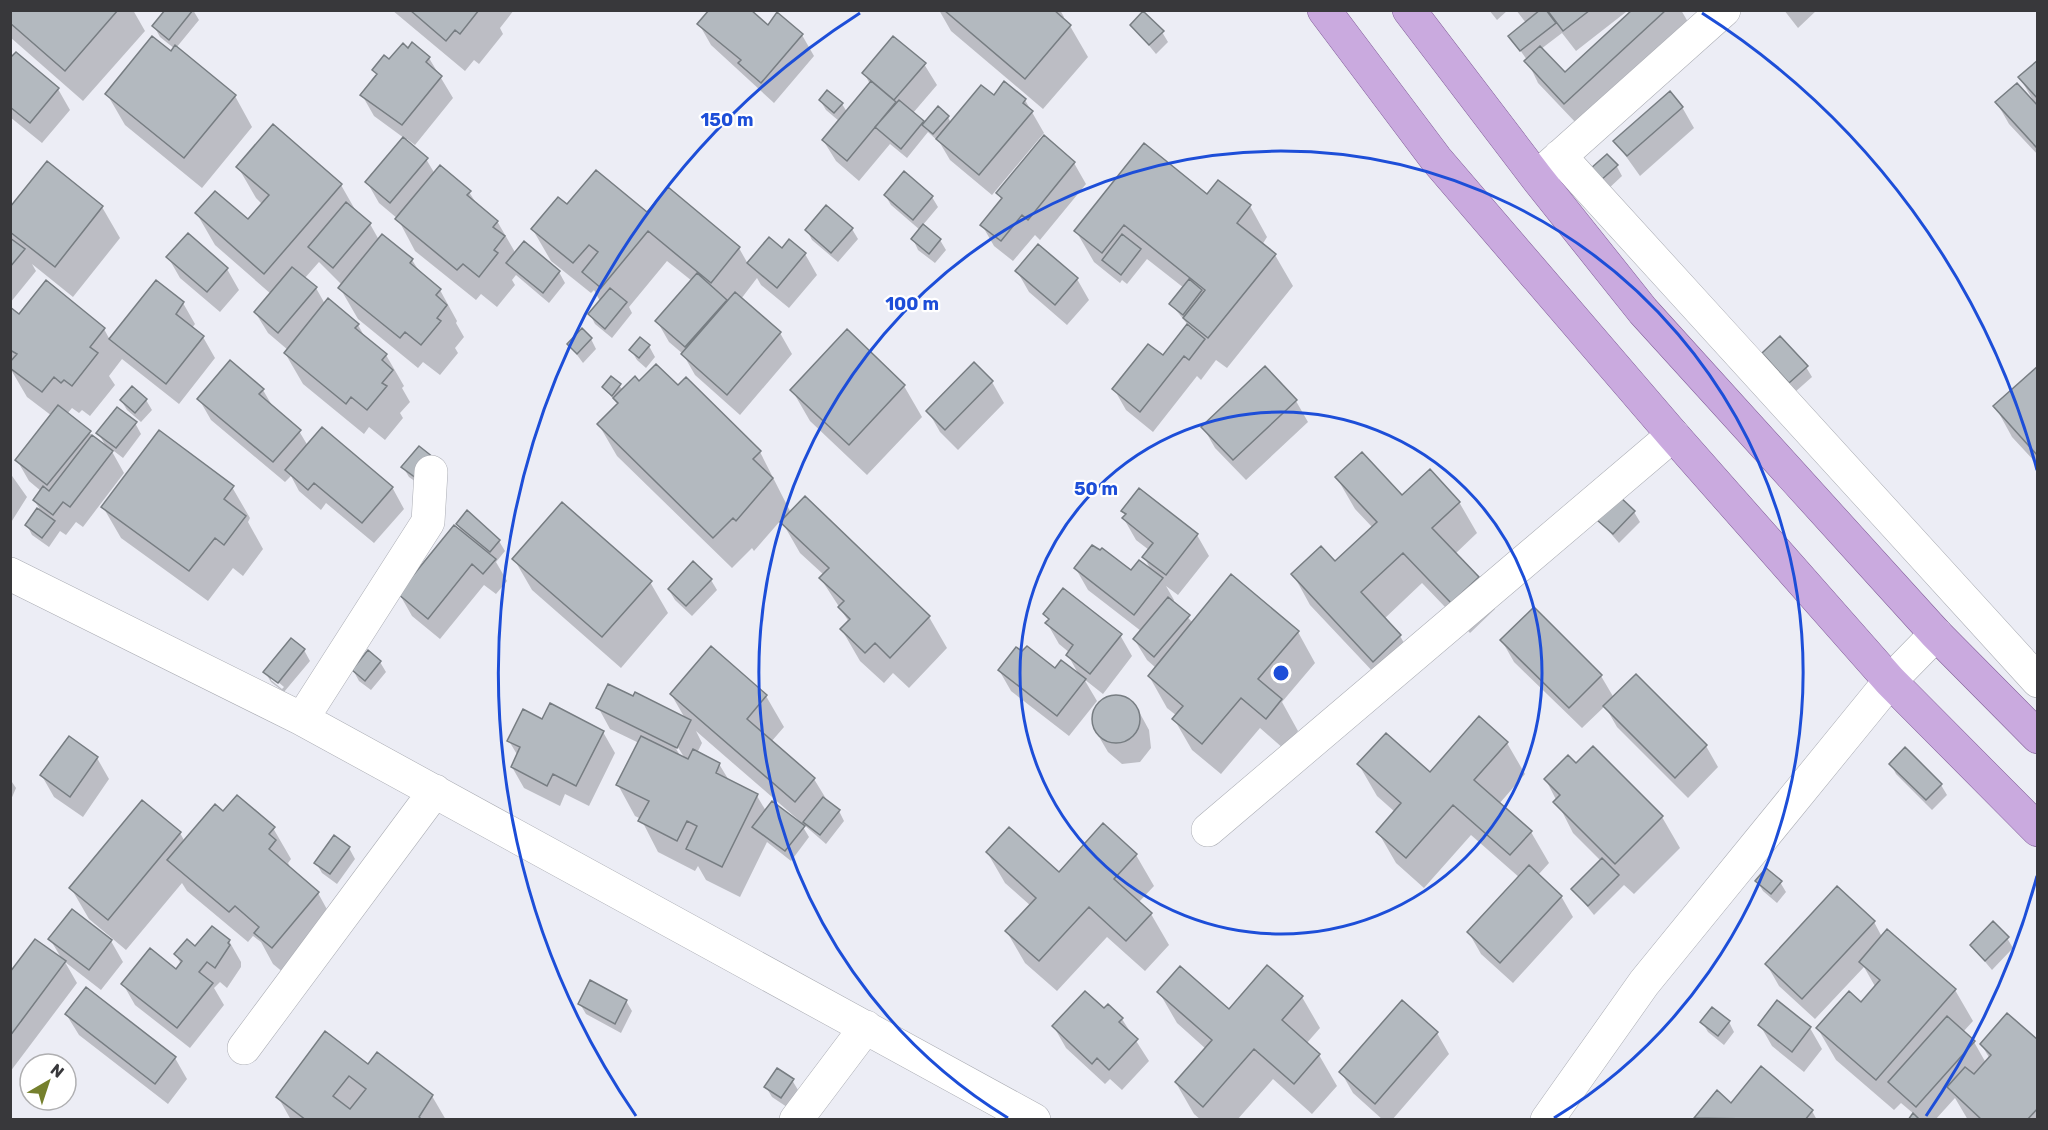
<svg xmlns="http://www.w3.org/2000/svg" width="2048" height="1130" font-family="Rubik,sans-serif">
<rect width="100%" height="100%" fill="#ecedf5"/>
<path fill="#0003" fill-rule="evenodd" d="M10,10H133L145,31L83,101L10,37Z
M167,10H193L199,20L176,48L235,96L252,127L202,188L125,125L107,94L175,49L160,37L154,26Z
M392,10H514L500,28L503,34L479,64L474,60L465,71Z
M939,10H1060L1064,17L1062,19L1070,26L1088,57L1043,109L951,31Z
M1489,10H1508L1497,20Z
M1516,10H1625L1626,12L1576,51L1562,33L1541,49L1565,74L1634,10H1681L1688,22L1577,124L1538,83L1527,60L1510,36L1526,23Z
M1784,10H1817L1798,28Z
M699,24L768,27L802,35L814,56L774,103L711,45Z
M1132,25L1162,32L1168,42L1156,54Z
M408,50L429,58L453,98L415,145L407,139L405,141L426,159L435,174L469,192L478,206L497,221L516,254L524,243L559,272L565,283L549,303L516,275L512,280L515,285L497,307L481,294L476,300L415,251L398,219L379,203L367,182L404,138L374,116L362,95L378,76L374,70Z
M10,60L58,89L70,110L42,143L10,117Z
M2038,62V155L2009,124L1997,103L2033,100L2020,78Z
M924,64L937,85L913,113L924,124L948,117L951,123L994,97L1025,100L1044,133L992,195L950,160L940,143L928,132L907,158L890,144L859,181L836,161L823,140L839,121L826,110L820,100L842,104L847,112L870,84L864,73Z
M1682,107L1694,128L1640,176L1615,141Z
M1074,163L1086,184L1040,240L1035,235L1013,261L994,246L982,225L1002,201L998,193Z
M1616,165L1622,176L1607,190L1597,180Z
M238,167L341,185L357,213L370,224L379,240L412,260L421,274L440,290L457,321L456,323L464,337L455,348L458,353L440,375L423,362L418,368L358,319L340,288L342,285L319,262L304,279L316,288L325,304L358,325L366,339L386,355L404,386L402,388L410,402L400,413L403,418L385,440L369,427L364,434L303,384L285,353L288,350L268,333L255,312L271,294L215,245L197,214L248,221L263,205L256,198Z
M885,195L932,197L938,207L922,226L940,240L946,250L935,263L918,250L913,239L920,230L891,205Z
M1208,196L1250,206L1267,237L1262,245L1275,255L1293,286L1227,368L1216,360L1201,380L1197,376L1153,432L1126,410L1114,389L1163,357L1188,325L1171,304L1184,288L1147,259L1127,284L1122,280L1120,283L1094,262L1076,231Z
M567,206L647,214L739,248L748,264L769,239L782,250L805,254L817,275L789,308L761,285L757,278L741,299L780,333L792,354L740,415L695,375L683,354L669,342L657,321L692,281L667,261L629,307L632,313L612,338L595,324L590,314L600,301L594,290L591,293L551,261L533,230Z
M102,207L120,238L73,297L32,264L36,271L10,303V210Z
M852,229L858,239L838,262L812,240L807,230Z
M168,257L227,269L239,290L220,312L180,278Z
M1017,271L1077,279L1089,300L1067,325L1029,292Z
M156,282L183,303L195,324L192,328L203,337L215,358L179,404L122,359L109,376L115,385L90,416L82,410L79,413L72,408L67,414L107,448L98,433L135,423L141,434L123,458L110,448L124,473L83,527L76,522L66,535L60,531L49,547L32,535L27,525L39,508L34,500L41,491L29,481L17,460L52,416L27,397L10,368V309L20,316L104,329L110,340Z
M847,331L904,386L922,417L867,475L810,421L792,390Z
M591,339L596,349L583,363L569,344Z
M649,346L655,357L646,368L637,360L631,350Z
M1764,353L1806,367L1812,377L1795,392Z
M974,364L992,382L1004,403L958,450L940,432L928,411Z
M2038,368V465L2012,437L1995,406Z
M612,378L623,390L639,383L678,387L760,452L791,513L929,617L947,648L909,688L893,673L884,683L860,661L842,630L849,622L821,579L824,575L800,553L781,520L754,551L752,548L732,568L617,456L599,425L618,405L604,388Z
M263,390L274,409L299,431L308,446L392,487L404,509L374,543L326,503L321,510L299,491L291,476L285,482L211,420L199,399Z
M121,400H146L152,410L141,422L127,410Z
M1296,401L1308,422L1246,480L1215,448L1203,427Z
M419,448L423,487L409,477L403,467Z
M10,473L27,497L10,524Z
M1337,478L1402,497L1459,502L1477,533L1455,554L1478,578L1495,609L1470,633L1422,583L1384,619L1400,636L1418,667L1392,692L1310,605L1293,574L1335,563L1373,528L1355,509Z
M232,487L250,518L248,522L263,549L243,576L233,568L208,601L121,538L103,507Z
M1123,511L1197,535L1209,556L1178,595L1166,586L1174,600L1173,602L1193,623L1298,632L1315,663L1282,702L1298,731L1284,749L1260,728L1221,774L1192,750L1174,719L1177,716L1167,708L1149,676L1156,668L1147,660L1134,639L1141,631L1088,590L1076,569L1152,572L1144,557L1149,550L1136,540L1124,519L1126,516Z
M1634,512L1640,522L1619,543L1599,520Z
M457,524L499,541L505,551L496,562L507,581L496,594L484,585L440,639L412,616L400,595L463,534Z
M514,559L650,582L668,613L621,668L532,590Z
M711,580L717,590L692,616L675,600L669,590Z
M1534,609L1601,676L1614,698L1636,676L1706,746L1718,767L1688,798L1617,727L1605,706L1582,728L1514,662L1502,641Z
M1045,614L1120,635L1132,656L1103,694L1084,679L1097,701L1069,736L1011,691L999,670H1055L1080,677L1068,655L1070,653L1059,644L1047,623L1049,621Z
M304,650L310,661L284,692L271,682L265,672ZM271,676L284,687L282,689L271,680Z
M380,662L386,672L371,690L359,681L353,670Z
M671,694L766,696L784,727L771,742L814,779L828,802L839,811L844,821L826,844L696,731L702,743L697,753L719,764L730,782L757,796L766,811L803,827L809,837L791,861L767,842L740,897L706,880L698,866L695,871L658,852L641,819L635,816L618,785L639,743L610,729L598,707L686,720ZM674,741L684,757H681L672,742Z
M1122,697L1137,708L1149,730L1151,748L1140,762L1122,764L1108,752L1095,730L1093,712L1105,698Z
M542,721L603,732L615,753L589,806L565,794L560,806L524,788L512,767L518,756L509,741Z
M1507,743L1525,774L1499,804L1531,832L1549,863L1538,875L1561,896L1573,917L1513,983L1481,954L1469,933L1520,878L1471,835L1424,888L1396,863L1378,832L1395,812L1377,796L1359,765L1430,774Z
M1593,748L1662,817L1680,848L1634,894L1624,885L1594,915L1573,889L1601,861L1573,833L1546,780L1576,765Z
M97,758L109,779L83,817L54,797L42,776Z
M1891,764L1941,785L1947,795L1932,810L1896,774Z
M10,779L16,788L10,802Z
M223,813L273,828L291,859L288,863L292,871L318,893L335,924L290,978L273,964L261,942L253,936L248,942L187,891L182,883L126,950L89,919L71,888L180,833L185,842Z
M335,837L349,848L355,859L337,884L322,873L316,863Z
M987,852L1059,874L1136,855L1154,886L1138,903L1151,914L1169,945L1145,971L1107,937L1057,991L1025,963L1007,932L1031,906L1005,883Z
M1757,881L1780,882L1786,892L1777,903L1763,891Z
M1874,922L1882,937L1955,990L1973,1021L1963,1032L1974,1042L1986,1063L1990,1059L1981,1044L2038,1042V1120H1968L1955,1098L1935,1120H1910L1914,1114L1901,1103L1894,1110L1836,1060L1818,1029L1861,1004L1876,988L1864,967L1815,1019L1779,986L1767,965Z
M2007,938L2013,948L1992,970L1971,945Z
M50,939L111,941L123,962L101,990L65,962L77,983L10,1072V974L63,961Z
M229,941L241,962V967L227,988L220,982L214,988L224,1005L190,1048L135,1005L123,984L176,971L181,964L176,955Z
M1159,992L1229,1011L1302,997L1320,1028L1306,1044L1319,1055L1337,1086L1312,1114L1273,1079L1237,1120H1201L1194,1114L1176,1083L1206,1049L1177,1023Z
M626,1001L632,1011L621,1033L586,1014L580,1004Z
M1778,1002L1810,1028L1822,1049L1804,1072L1772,1046L1760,1025Z
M1108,1006L1122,1019L1149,1061L1122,1090L1110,1079L1105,1084L1066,1048L1054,1027L1104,1011Z
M66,1014L175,1058L187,1079L168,1104L79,1035Z
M1702,1022H1729L1734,1032L1724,1045L1708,1032Z
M1437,1033L1449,1054L1392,1120H1383L1353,1093L1341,1072Z
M368,1066L432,1096L446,1120H291L278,1097Z
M792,1080L798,1090L787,1107L772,1097L766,1087Z
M1812,1111L1817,1120L1695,1118Z"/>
<path fill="#b3b9bf" stroke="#777d82" stroke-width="1.5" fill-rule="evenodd" d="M10,10H118L65,71L10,23Z
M165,10H193L169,40L152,26Z
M410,10H479L460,34L455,30L446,41Z
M709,10H751L768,25L777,12L803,34L761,83L738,63L741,60L697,24Z
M944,10H1054L1071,25L1025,79Z
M1540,10H1546L1556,23L1520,51L1508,36Z
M1547,10H1590L1563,31Z
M1632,10H1666L1564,104L1524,61L1540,46L1565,72Z
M1143,11L1164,31L1149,45L1130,25Z
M152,36L171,51L175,45L236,95L184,158L105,94Z
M893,36L926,63L894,100L862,73Z
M412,42L430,57L426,62L442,76L402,125L360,95L377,74L372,70L384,55L389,59L403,43L408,48Z
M16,52L59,88L30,123L10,107V58Z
M2038,60V99L2018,77Z
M871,81L896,102L847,161L822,140Z
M1004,81L1026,99L1023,103L1033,111L979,175L936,139L981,85L994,95Z
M2017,83L2038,106L2037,148L1995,102Z
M827,90L843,103L834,113L819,100Z
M1670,91L1683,107L1627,156L1613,141Z
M899,100L924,121L901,149L875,127Z
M938,106L949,116L933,134L922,125Z
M273,124L342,184L264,274L195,213L215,191L248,219L269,195L236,167Z
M1044,135L1075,162L1028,220L1022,215L1001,241L980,225L1002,198L996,193Z
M403,137L428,158L390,203L365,182Z
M1144,143L1207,194L1218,180L1251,205L1237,223L1276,254L1208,338L1183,318L1205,290L1124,225L1102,253L1074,231Z
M1607,154L1618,165L1600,181L1590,169Z
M47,161L103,206L55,267L10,232V207Z
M440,165L471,191L467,195L498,221L493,227L505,236L494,250L498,253L479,277L463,264L457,270L395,219Z
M596,170L647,212L668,187L740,247L711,283L648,231L601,288L582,272L598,252L589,245L573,263L531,229L558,197L567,204Z
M904,171L933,196L913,220L884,195Z
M346,202L371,223L333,268L308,247Z
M826,205L853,228L831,253L805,230Z
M923,224L941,239L929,254L911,239Z
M188,233L228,268L207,292L166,257Z
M382,234L413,259L410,263L441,289L436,295L447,305L437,318L441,321L421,345L405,332L400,338L338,288Z
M1122,234L1141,249L1121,275L1102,260Z
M769,237L782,248L789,239L806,253L777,288L747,263Z
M10,238L25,249L10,267Z
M524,241L560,271L543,293L506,263Z
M1038,244L1078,278L1055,305L1015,271Z
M292,267L317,287L278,333L254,312Z
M697,273L727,300L685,347L655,321Z
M1189,279L1202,290L1183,315L1169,304Z
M46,280L105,328L90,347L98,353L72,386L64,380L61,383L54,377L42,392L10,368V362L17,354L10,350V307L19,314Z
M156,280L184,302L176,314L204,336L166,384L109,339Z
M610,288L627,302L605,329L588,314Z
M735,292L781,332L727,395L681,354Z
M328,298L359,324L355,328L387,354L382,360L393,370L382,383L387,386L367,410L351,397L346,404L284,353Z
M1187,324L1205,339L1189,360L1184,356L1140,412L1112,389L1148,344L1163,355Z
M582,328L592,338L577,354L567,344Z
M847,329L905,385L849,445L790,390Z
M1780,336L1808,366L1789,383L1762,353Z
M640,337L650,345L639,358L629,350Z
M230,360L264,389L259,394L301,430L273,462L197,399Z
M974,362L993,381L945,430L926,411Z
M656,364L678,385L686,377L761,451L753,459L773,478L736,521L733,518L713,538L597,424L618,403L613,398L635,376L639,381Z
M1265,366L1297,400L1233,460L1201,427Z
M2038,366V456L1993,406Z
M611,376L621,384L612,396L602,387Z
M132,386L147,399L135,413L120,400Z
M58,405L91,431L47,485L15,460Z
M117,407L137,422L116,448L96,433Z
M322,427L393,487L362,523L314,483L308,490L285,470Z
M159,430L234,486L224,499L246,516L224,545L215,538L189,571L101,507Z
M92,435L113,451L70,507L63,502L53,515L33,500L43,486L49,491Z
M419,446L433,457L416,478L401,467Z
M1362,452L1402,495L1430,469L1460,502L1432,528L1479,577L1451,603L1403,553L1361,592L1401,635L1373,662L1291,574L1321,546L1335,561L1377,522L1335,477Z
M1139,488L1198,534L1166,575L1142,557L1153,543L1122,518L1126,514L1121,511Z
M805,496L930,616L890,658L875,643L865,653L840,629L850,619L838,607L844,601L819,578L829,568L780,522Z
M1619,496L1635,511L1613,534L1597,520Z
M562,502L652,581L602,637L512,559Z
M37,508L55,521L42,538L25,525Z
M467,510L500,540L490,552L456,524Z
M454,525L496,559L483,574L472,564L428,619L398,594Z
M1092,545L1100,550L1102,548L1131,570L1139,560L1163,578L1134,615L1074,568Z
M693,561L712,579L686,606L668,589Z
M1231,574L1299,631L1258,679L1282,699L1266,719L1241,698L1202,744L1172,719L1183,706L1148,676Z
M1063,588L1122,634L1090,674L1066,655L1073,645L1045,623L1049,619L1043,614Z
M1168,597L1190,615L1154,657L1133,639Z
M1534,607L1602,675L1569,708L1500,640Z
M291,638L305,649L278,683L263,672Z
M711,646L767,695L747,719L815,778L795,802L670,694Z
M1027,646L1055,668L1061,660L1086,679L1057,716L998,670L1016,647L1022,651Z
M368,650L381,661L365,681L352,670Z
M1636,674L1707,745L1675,778L1603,706Z
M608,684L633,696L635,692L691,720L677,748L596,708Z
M1092 719a24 24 0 1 1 48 0a24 24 0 1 1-48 0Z
M550,703L604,731L576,786L553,774L547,786L511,767L520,747L507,741L523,709L542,719Z
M1479,716L1508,742L1474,780L1532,831L1510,855L1453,805L1406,858L1376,832L1401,803L1357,764L1386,733L1430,772Z
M69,736L98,757L70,797L40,775Z
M641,736L688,759L693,749L720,763L716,773L758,794L722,867L686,849L697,826L687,821L677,841L638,821L649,801L616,785Z
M1593,746L1663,816L1615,864L1553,802L1560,795L1544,779L1568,755L1576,763Z
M1905,747L1942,784L1926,800L1889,764Z
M237,795L275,827L269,834L276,840L269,849L319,892L272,948L254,933L259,927L235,906L229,912L167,860L215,804L223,811Z
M823,797L840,810L820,835L803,822Z
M142,800L181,832L108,920L69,888Z
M772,801L805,826L785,851L752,827Z
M1103,823L1137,854L1114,879L1152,913L1126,941L1089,907L1039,961L1005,931L1036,898L986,852L1009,827L1059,872Z
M334,835L350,847L330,874L314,863Z
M1602,858L1619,875L1588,906L1571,889Z
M1529,865L1562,896L1500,963L1467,932Z
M1766,868L1782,881L1771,894L1755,881Z
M1837,886L1875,921L1802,999L1765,964Z
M72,909L112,940L89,970L48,939Z
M1993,921L2009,937L1985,961L1970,945Z
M212,926L230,940L228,943L230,945L215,968L207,962L199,972L213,983L177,1028L121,984L150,948L176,969L182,961L174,954L187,939L195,946Z
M1887,929L1956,989L1876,1080L1816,1028L1849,991L1861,1002L1880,980L1859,962Z
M35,939L66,961L10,1036V972Z
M1267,965L1303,996L1282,1020L1320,1054L1294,1084L1254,1049L1203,1107L1175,1082L1212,1040L1157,992L1180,966L1229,1009Z
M590,980L627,1000L615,1024L578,1004Z
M86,987L176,1057L155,1084L65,1014Z
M1085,991L1104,1008L1108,1004L1123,1018L1119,1022L1138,1039L1109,1070L1097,1058L1092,1064L1052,1026Z
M1402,1000L1438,1032L1375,1104L1339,1072Z
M1777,1000L1811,1027L1792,1052L1758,1025Z
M1712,1007L1730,1021L1718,1036L1700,1022Z
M2007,1013L2038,1040V1108L2027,1120H1982L1947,1087L1965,1067L1974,1074L1991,1055L1980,1044Z
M1947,1016L1975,1041L1916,1107L1888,1082Z
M325,1031L368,1064L377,1052L433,1095L419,1117L422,1120H306L276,1097ZM349,1076L366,1089L350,1109L333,1096Z
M1761,1066L1813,1110L1805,1120L1694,1118L1717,1090L1731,1103Z
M777,1068L794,1079L781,1098L764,1087Z
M1913,1113L1920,1120H1908Z"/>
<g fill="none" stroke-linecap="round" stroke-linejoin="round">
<g stroke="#abadb4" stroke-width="34">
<path id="minor" d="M1560,156L2038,681
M1545,170L1724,10
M10,574L302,719L1034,1120
M302,719L428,522L431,472
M1208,830L1673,435
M244,1048L435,791
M796,1120L866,1027
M1547,1120L1644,983L1890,681L1936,634"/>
</g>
<g stroke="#805e98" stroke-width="34">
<path id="major" d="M1324,10L1436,159L1673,435L1890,681L2038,830
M1409,10L1537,178L1643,311L1936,634L2038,737"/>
</g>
<use href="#minor" stroke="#fff" stroke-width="33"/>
<use href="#major" stroke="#caaadf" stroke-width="33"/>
</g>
<g fill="none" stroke="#1d4ed8" stroke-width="3">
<circle cx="1281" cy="673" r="261"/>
<path d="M1008 1118A522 522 0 1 1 1554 1118"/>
<path d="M2037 876A783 783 0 0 1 1926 1116M636 1116A783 783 0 0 1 860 13M1702 13A783 783 0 0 1 2037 470"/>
</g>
<circle cx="1281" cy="673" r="9" fill="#1d4ed8" stroke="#fff" stroke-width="3"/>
<g font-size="18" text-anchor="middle" font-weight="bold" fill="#1d4ed8" stroke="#fff" stroke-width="4.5" stroke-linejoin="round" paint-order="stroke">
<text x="727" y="126">150 m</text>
<text x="912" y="310">100 m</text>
<text x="1096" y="495">50 m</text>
</g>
<rect width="2048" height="1130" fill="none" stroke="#38383b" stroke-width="24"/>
<g transform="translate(48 1082) rotate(39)"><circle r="28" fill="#ffffff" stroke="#afafb1" stroke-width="1.5"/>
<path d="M0-4.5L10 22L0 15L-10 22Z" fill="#75802d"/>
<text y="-9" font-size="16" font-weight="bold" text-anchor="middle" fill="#38383b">N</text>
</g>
</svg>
